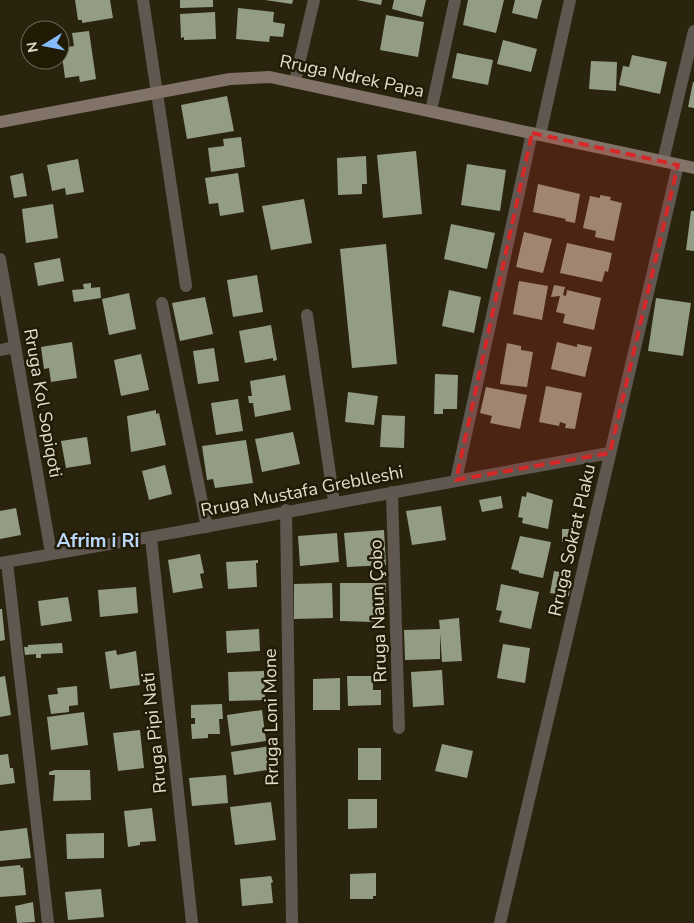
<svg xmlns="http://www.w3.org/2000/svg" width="694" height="923" font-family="'Nunito Sans',sans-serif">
<rect width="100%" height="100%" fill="#2a240f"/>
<path fill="#939d85" d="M75,0H110L113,18L82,23V20H78Z
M180,0H213V7L180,8Z
M265,0H293L292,4Z
M357,0H382L381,5Z
M394,0H426L422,17L392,9Z
M468,0H504L496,33L463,25Z
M515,0H542L537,19L512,13Z
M238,8L274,12L273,22L285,24L283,37L270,36L269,42L236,39Z
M215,12L216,39L184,40V37L181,38L180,14Z
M386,15L424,22L418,57L380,50Z
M89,31L96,79L80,82L79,76L65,78L61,48L74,46L72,33Z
M503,40L537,49L531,72L497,64Z
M457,53L493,60L488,85L452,78Z
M632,55L667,62L660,94L619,85L623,66L629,67Z
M591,61L617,62L616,91L589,89Z
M693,82H694V108L688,107Z
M227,96L234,131L187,139L181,105Z
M241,137L245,167L211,172L208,148L224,146L223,139Z
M416,151L422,214L383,218L377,155Z
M366,156L367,184H362V194L338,195L337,158Z
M78,159L84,192L66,195L65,188L52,191L47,165Z
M467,164L506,170L500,211L461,205Z
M23,173L27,196L14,198L10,176Z
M238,173L244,212L220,216L218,203L209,204L205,178Z
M538,184L580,194L575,223L565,221L566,219L533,212Z
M600,195L611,197L610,200L622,203L614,241L595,237L596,231L583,228L590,196L600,198Z
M304,199L312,243L271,250L262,206Z
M53,204L58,238L26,243L22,209Z
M691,211H694V251L686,250Z
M451,224L495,233L487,269L444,259Z
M524,232L552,239L543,273L516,267Z
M567,243L612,253L608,272L605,271L602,282L560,273Z
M386,244L397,364L352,368L340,249Z
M60,258L64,281L38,286L34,263Z
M257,275L263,312L233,317L227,280Z
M519,281L548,286L542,320L513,314Z
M91,283V288L100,287L101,298L74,302L72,290L84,289L83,284Z
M554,285L565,287L563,295L566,296L567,290L601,298L594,330L563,323L565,314L556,312L560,296L551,297Z
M449,290L481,297L474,333L442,326Z
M129,293L136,329L109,335L102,299Z
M205,297L213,334L180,341L172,303Z
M656,298L691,303L683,356L648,351Z
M271,325L277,360L273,361V358L245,363L239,331Z
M72,342L77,378L51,382L49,368L44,369L41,347Z
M557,342L577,347V344L592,347L585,377L551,369Z
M507,343L521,346V350L533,352L527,387L500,384Z
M214,348L219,381L198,384L193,351Z
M141,354L149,390L121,396L114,360Z
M435,374L458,375L457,409H443V414H434Z
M285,375L291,410L255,417L253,403H249L248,396H252L250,381Z
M546,386L582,393L575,429L565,428L566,424L560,422L559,426L539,422Z
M486,387L527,395L520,429L490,423L492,416L480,413Z
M348,392L378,396L374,425L345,422Z
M238,399L243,431L216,435L211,403Z
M156,410V414L159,413L166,445L131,452L127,416Z
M382,415L405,416L404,448L380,447Z
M293,432L300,464L262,472L255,439Z
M87,437L91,464L66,468L61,441Z
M246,440L253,483L215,488L213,479L207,480L202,446Z
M165,465L172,494L149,500L142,471Z
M527,492L553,500L548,529L522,523L523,518L518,517L522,496L526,497Z
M501,496L503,508L482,512L479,500Z
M441,506L446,540L412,545L406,511Z
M16,508L21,535L0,539V511Z
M562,529H580L579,543L562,542Z
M384,530L386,565L347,567L344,533Z
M337,533L339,562L300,566L298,536Z
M520,536L551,542L543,578L519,573V571L511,569Z
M200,554L204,573L200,574L203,588L173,593L168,560Z
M258,560V563H256L257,587L228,589L226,562Z
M554,571L572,574L569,596L550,593Z
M332,583L333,618L294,619V584Z
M340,583H386V609H374V622L340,621Z
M501,584L539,592L531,629L499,622L502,611L496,610Z
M136,587L138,613L100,617L98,590Z
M68,597L72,621L41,626L38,601Z
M0,609H2L5,640L0,641Z
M459,618L462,661L442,662L440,633V659L405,660L404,630L440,629L439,620Z
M259,629L260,651L227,653L226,631Z
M62,643L63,653L41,654V658H36V654L25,655L24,647H28V645Z
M503,644L530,648L525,683L497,678Z
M116,650L117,655L136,651L140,685L110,689L105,652Z
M442,670L444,705L413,707L411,672Z
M264,671L265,700L229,701L228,672Z
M5,676L11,715L0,717V677Z
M347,676H373V690H381V705L348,706Z
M340,678V710H313V679Z
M77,686L78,705L69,706V712L51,714L48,695L58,694L57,688Z
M222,704L223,719H219L220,734H208V738L192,739L191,724H195V718H191V705Z
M262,710L266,741L231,746L227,715Z
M84,712L88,745L51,750L47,717Z
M140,730L144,768L118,771L113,733Z
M442,744L473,751L467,778L435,771Z
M271,746L274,769L234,775L231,752Z
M358,748H381V780H358Z
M8,754L10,768H13L15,783L0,785V755Z
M55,770H90L91,800L53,801L55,775H49V772Z
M226,775L228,803L192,806L189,778Z
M348,799H377V828L348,829Z
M271,802L276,840L235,845L230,807Z
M152,808L156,841L140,842V845L128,847L124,811Z
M27,828L31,858L0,861V831Z
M104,833V858L67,859L66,834Z
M20,865L21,868L23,867L26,895L0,897V867Z
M376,873V896H373V899H350V874Z
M271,876L273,882L271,883L273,903L242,906L240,879Z
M101,889L104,917L68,920L65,892Z
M33,902L35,922L17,923L15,906Z"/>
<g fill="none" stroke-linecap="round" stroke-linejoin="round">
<path stroke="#5f5750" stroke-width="12" d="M143,0L186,286
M295,81L314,0
M431,111L455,0
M540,135L570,0
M663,161L694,31
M0,259L51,553
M162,303L207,527
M307,315L334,502
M0,350L15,347
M456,480L532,133
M392,492L399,728
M286,510L292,923
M151,538L192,923
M7,562L48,923
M0,563C204,529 407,489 610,453
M500,923L678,165"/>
<path stroke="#817367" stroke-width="12" d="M0,122L230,79L270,77L694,168"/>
</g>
<path fill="#d62828" fill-opacity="0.2" stroke="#d62828" stroke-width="4" stroke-dasharray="10 6" stroke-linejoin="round" d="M532,133L678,165L610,453L456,480Z"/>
<g text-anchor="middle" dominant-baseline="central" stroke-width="5" stroke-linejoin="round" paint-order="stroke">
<g font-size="18" fill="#e0ddd0" stroke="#211b06">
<text transform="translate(352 76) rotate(12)">Rruga Ndrek Papa</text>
<text transform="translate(43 403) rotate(80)">Rruga Kol Sopiqoti</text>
<text transform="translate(302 491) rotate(-11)">Rruga Mustafa Greblleshi</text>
<text transform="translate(572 540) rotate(-77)">Rruga Sokrat Plaku</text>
<text transform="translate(378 611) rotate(-92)">Rruga Naun Çobo</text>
<text transform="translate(271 717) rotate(-91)">Rruga Loni Mone</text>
<text transform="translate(154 733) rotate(-96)">Rruga Pipi Nati</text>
</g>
<g font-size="19" font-weight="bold" fill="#bad8fc" stroke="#211b06">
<text x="98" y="541">Afrim i Ri</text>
</g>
</g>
<g transform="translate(45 45) rotate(260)"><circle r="24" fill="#211b06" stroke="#6d6957"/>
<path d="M0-4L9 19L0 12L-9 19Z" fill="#86bbfb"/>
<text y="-8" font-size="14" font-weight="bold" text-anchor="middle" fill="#e0ddd0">N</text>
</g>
</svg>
